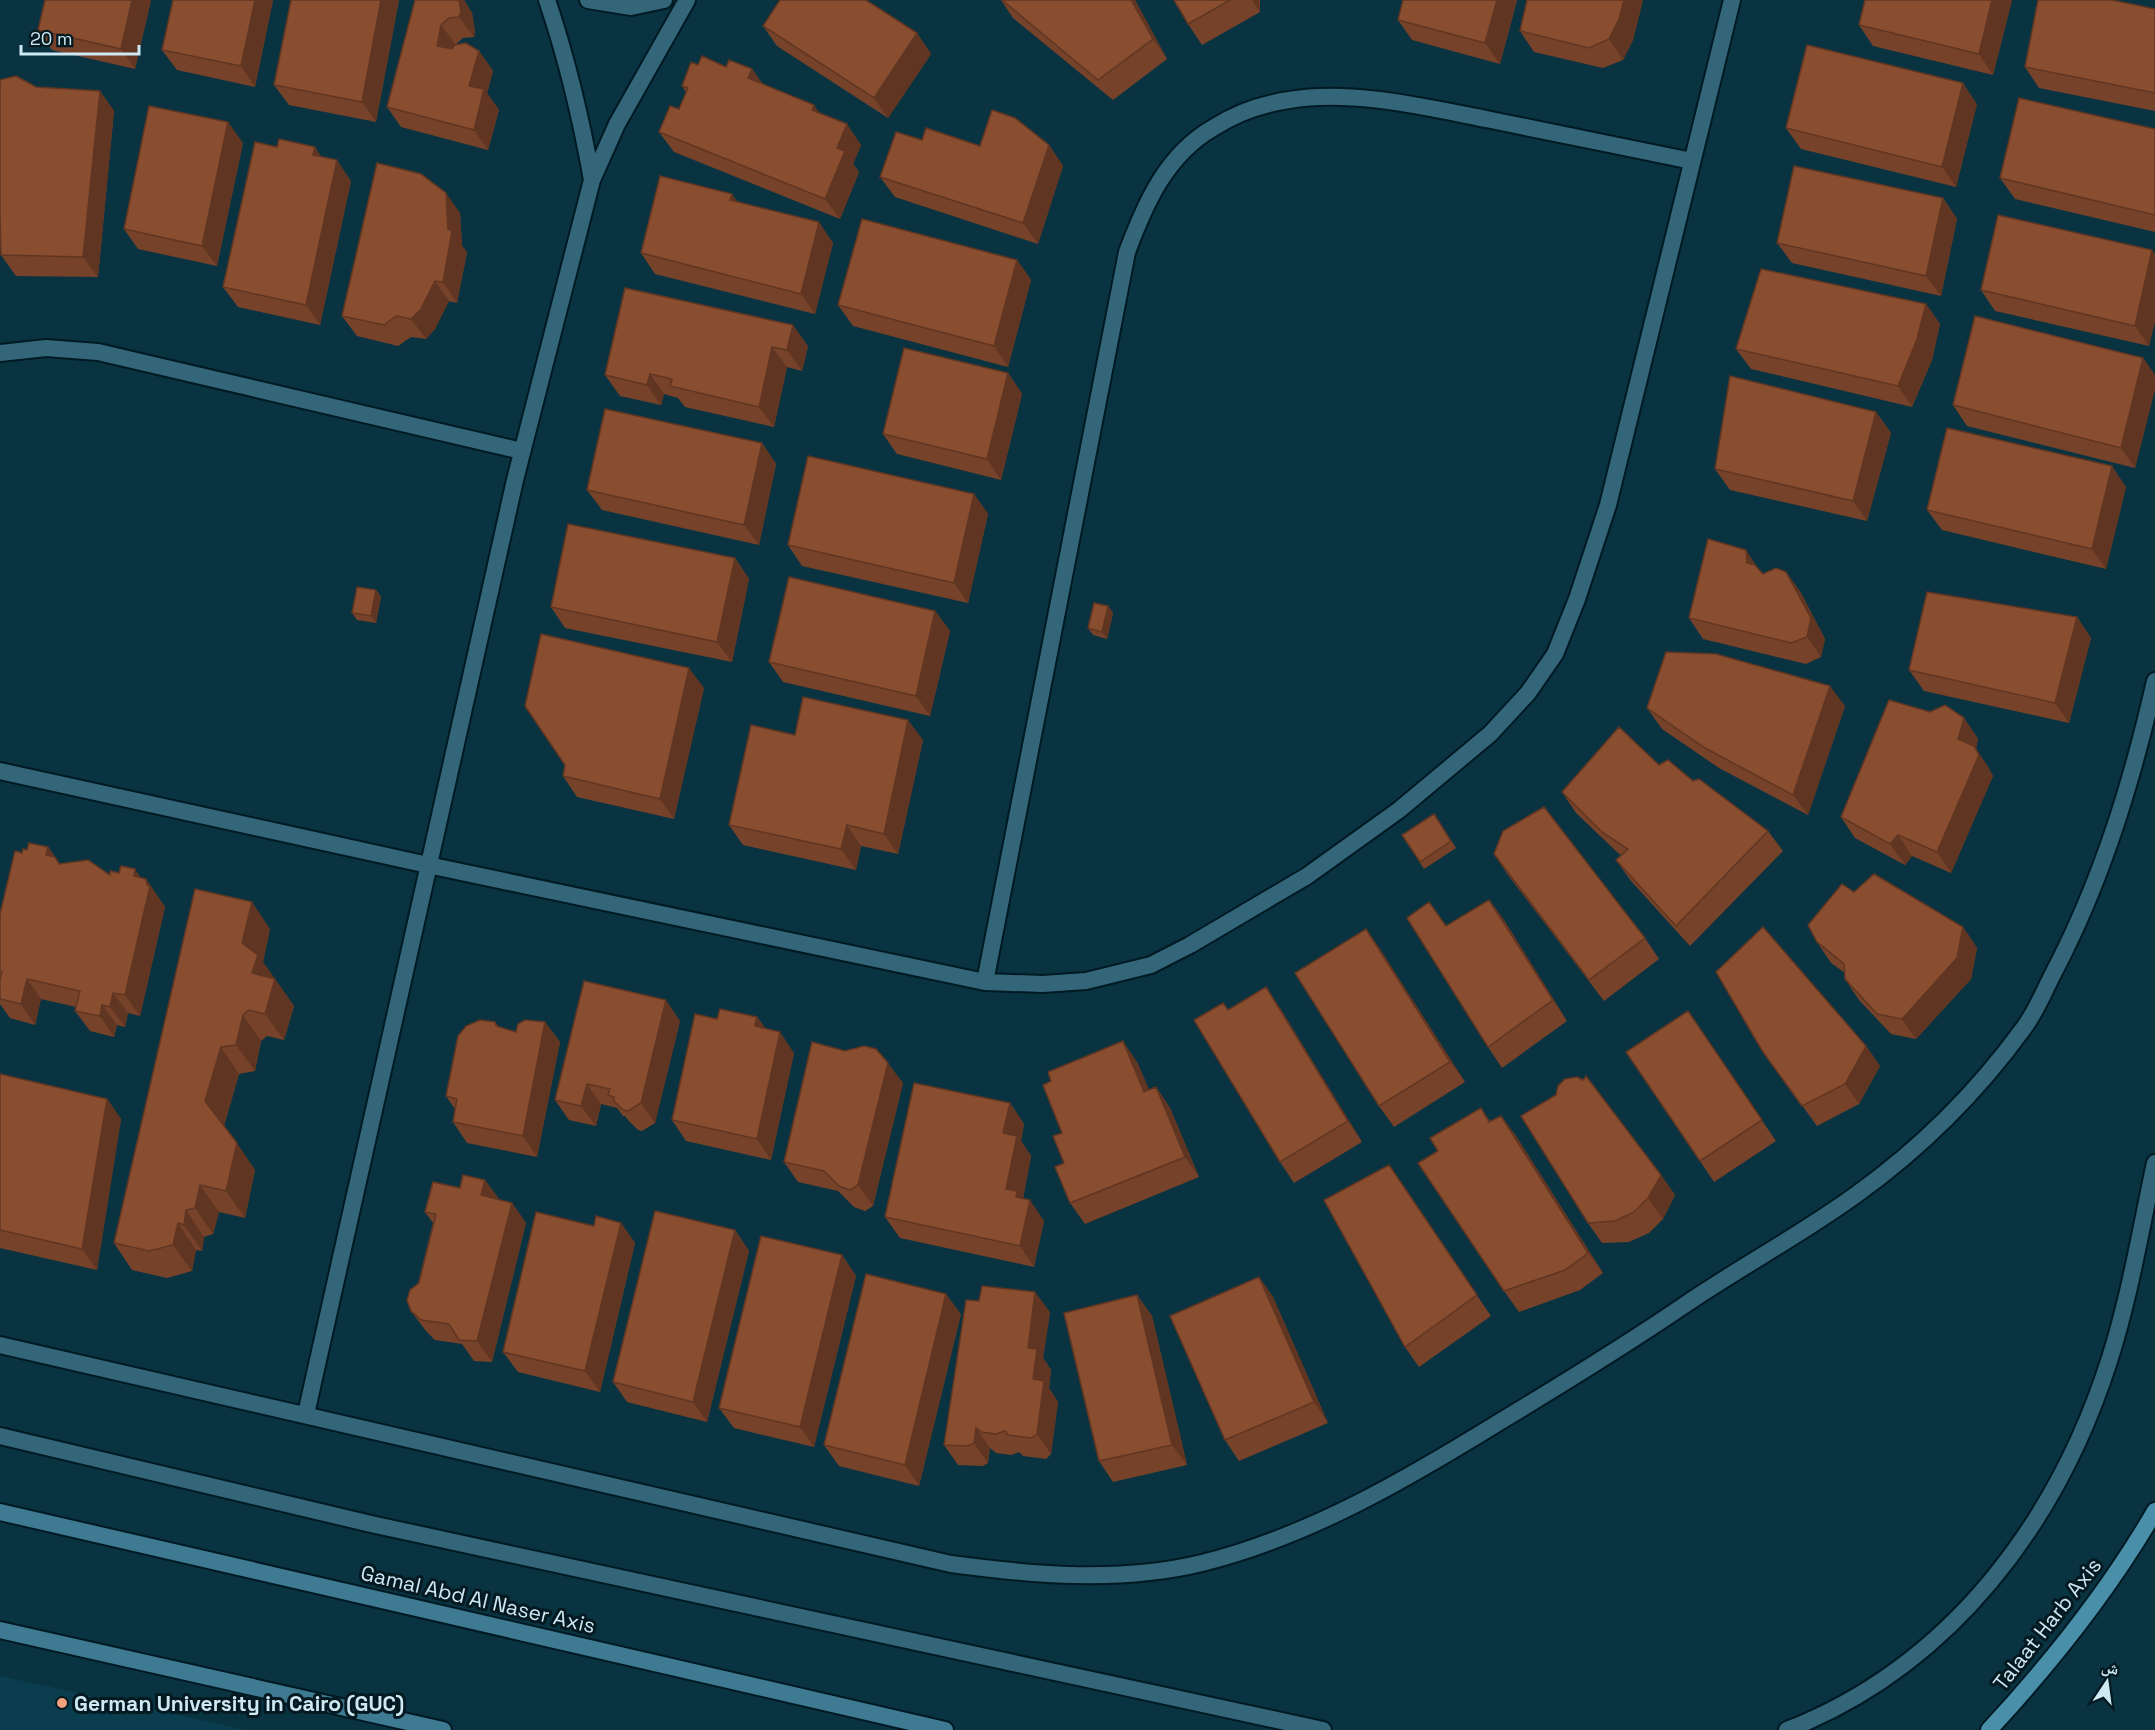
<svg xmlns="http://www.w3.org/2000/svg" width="2155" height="1730" font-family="'Space Grotesk','Noto Naskh Arabic',sans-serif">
<rect width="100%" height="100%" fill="#0a3341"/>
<path fill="#0a3e4e" d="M0,1676L246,1730H0Z"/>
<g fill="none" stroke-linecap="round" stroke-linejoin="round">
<g stroke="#001a23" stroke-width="20">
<path id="service" d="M0,1436L371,1524L1323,1730
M1787,1730C1951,1666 2058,1522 2110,1358C2130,1295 2141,1228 2155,1163"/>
</g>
<g stroke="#001a23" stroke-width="20">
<path id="minor" d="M547,0C567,59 581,118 592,180
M588,0L631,7L664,0
M0,353L46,348L98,352L522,451
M0,771L428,865L985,982L1043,984L1086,981L1151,965L1190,945L1307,876L1399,810L1490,734L1528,693L1555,654L1577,599L1608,505L1732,0
M985,982L1127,252C1145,204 1166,155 1213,128C1236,113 1262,104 1289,100C1352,89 1429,108 1491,120C1558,134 1625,147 1692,161
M0,1345L951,1564C1034,1575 1120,1583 1202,1563C1310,1536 1407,1479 1501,1421C1564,1383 1626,1345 1686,1304C1742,1266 1802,1234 1857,1194C1921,1148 1977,1092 2023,1029C2036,1012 2044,991 2054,972C2102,880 2132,782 2155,681
M306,1414L515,480L592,180L617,124L687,0"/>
</g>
<g stroke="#001a23" stroke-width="20">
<path id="secondary" d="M0,1512L945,1730
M0,1630L443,1730"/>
</g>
<g stroke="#001a23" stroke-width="20">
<path id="primary" d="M1989,1730C2052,1662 2108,1592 2155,1511"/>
</g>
<use href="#service" stroke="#336679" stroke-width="16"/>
<use href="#minor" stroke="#336679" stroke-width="16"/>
<use href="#secondary" stroke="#3e7a91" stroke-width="16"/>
<use href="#primary" stroke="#4a8fa9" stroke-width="16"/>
</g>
<path fill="#764229" d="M45,0H151L135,69L52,50L38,30Z
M273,0L255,87L177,70L162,50Z
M291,0H399L376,122L289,105L274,85Z
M415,0H464L472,13L475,32L474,37L463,38L456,44L479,51L493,71L487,93L499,110L488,150L401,127L387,107Z
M1001,0H1135L1167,59L1113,100L1013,18Z
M1174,0H1260V12L1202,45L1188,24Z
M1517,0L1500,64L1412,40L1398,20Z
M1527,0H1643L1633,40L1623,60L1603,68L1534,52L1520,31Z
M2012,0L1993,75L1873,46L1859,25Z
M2155,9V111L2039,88L2025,67Z
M763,26L917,33L931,54L888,118L777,46Z
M698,65L752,69L762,83L820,114L861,145L853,164L859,172L840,219L674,152L659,132L679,109L686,92L682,86Z
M36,87L100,91L114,111L98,277L16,276L1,255Z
M1977,104L1956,187L1801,149L1786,128Z
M2155,129V232L2015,199L2000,178Z
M922,140L980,146L1049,145L1063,166L1038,244L895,197L880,177Z
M243,143L217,266L138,249L124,229Z
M321,157L351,181L320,325L238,307L223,287Z
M1943,198L1957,219L1941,296L1792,263L1777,243Z
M737,201L833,243L815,314L655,274L641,253Z
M460,213L462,246L467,252L457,303L449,301L435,329L426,339L411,337L398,346L357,336L342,316Z
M2152,250L2155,254V321L2149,346L1995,311L1981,290Z
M1017,260L1031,280L1008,367L853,326L838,305Z
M625,288L808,346L802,371L787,367L774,427L685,407L678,398L664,394L661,405L620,396L605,375Z
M1926,304L1940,324L1932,360L1912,407L1751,369L1736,349Z
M2143,358L2155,375V389L2135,468L1967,426L1953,405Z
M1008,373L1022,394L1001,480L897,454L883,434Z
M1876,412L1891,433L1867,521L1730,490L1715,469Z
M762,443L776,464L759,545L602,510L587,490Z
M2126,487L2106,569L1942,530L1927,510Z
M974,494L988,514L968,603L802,566L788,545Z
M735,558L749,579L732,662L565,628L551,607Z
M1759,569L1763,574L1786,572L1801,593L1825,639L1821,657L1806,664L1703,639L1689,618Z
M376,590L381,597L376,623L357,620L352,613Z
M1108,606L1113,613L1107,639L1093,635L1088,628Z
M935,611L950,631L930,716L783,682L769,662Z
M2077,617L2091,638L2069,723L1924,691L1909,670Z
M704,688L674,819L577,797L563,776L565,765Z
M1845,706L1808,815L1719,768L1662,729L1647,708Z
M1930,712L1964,718L1978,739L1976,749L1988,767L1993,776L1951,873L1912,856L1905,865L1855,838L1841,817Z
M795,735L923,740L898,854L861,846L856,870L743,845L729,825Z
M1659,765L1693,781L1768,831L1783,851L1690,946L1631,881L1616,860L1621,855L1617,852L1576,813L1562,792Z
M1434,814L1456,848L1424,869L1402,835Z
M48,847L60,864L110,875L119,873L146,879L165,907L140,1016L128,1013L125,1027L117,1025L114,1037L90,1031L75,1011L76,1007L41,999L35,1025L10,1018L0,1004V914L22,853Z
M1494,854L1645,938L1659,959L1604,1001L1508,875Z
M1854,892L1963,927L1977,948L1971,979L1916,1039L1891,1034L1859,1000L1845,979V973L1831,963L1817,942Z
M1489,900L1504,920L1567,1021L1502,1068L1488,1047L1446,926Z
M270,929L263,962L294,1006L284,1040L267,1036L261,1041L255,1071L239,1074L224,1126L255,1170L245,1218L219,1212L213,1234L204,1237L202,1251L196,1250L192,1271L167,1278L132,1270L114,1243Z
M1366,929L1380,949L1465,1082L1394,1127L1379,1106Z
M1223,1003L1228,1010L1280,1008L1362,1142L1294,1183L1280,1162Z
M757,1017L766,1029L794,1053L771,1160L686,1141L672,1120L717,1019Z
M680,1021L655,1123L642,1131L638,1130L629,1121L625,1116H623L617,1108L601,1104L596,1126L569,1120L555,1100Z
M495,1022L499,1027L516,1032L545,1022L560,1042L537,1157L467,1143L453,1122L455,1109L446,1096Z
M1702,1032L1776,1141L1714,1182L1700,1161Z
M1866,1046L1880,1066L1859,1104L1817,1126L1763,1052Z
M1137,1062L1149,1090L1156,1087L1170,1108L1199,1177L1085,1224L1070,1203L1064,1163L1062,1133Z
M0,1074L107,1099L121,1119L97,1270L0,1248Z
M903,1083L873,1206L865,1211L854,1207L838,1191L798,1182L784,1162Z
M1010,1103L1024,1124L1021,1141L1031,1156L1023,1199L1044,1221L1034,1267L900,1238L885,1217Z
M1481,1108L1490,1121L1501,1116L1516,1136L1603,1273L1580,1290L1519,1312L1504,1291L1438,1151Z
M1389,1165L1491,1316L1419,1367L1405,1347Z
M1661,1175L1675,1195L1663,1219L1649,1233L1629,1242L1602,1243L1588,1223Z
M485,1180L499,1200L512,1203L526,1223L492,1362L474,1361L462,1344L435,1340L426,1331L411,1311L433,1223L425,1212L460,1188Z
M621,1223L635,1243L600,1392L518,1372L503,1352L594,1226Z
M735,1230L749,1251L707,1422L627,1402L613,1382Z
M842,1255L856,1276L814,1447L734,1428L719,1408Z
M1259,1277L1273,1297L1328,1423L1239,1461L1225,1440Z
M1137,1295L1152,1316L1187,1465L1113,1482L1099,1461Z
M1050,1312L1043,1358L1051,1370L1049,1388L1058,1402L1051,1454L1046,1459L1023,1456L1019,1452L1011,1455L996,1453L990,1448L988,1463L983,1466L958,1465L944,1445Z
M961,1314L919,1486L839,1466L824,1445Z"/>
<path fill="#603622" d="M132,0H151L135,69L121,49Z
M255,0H273L255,87L241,66Z
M381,0H399L376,122L362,102Z
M459,0H464L472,13L475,32L474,37L459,17Z
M1131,0H1135L1167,59L1153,39Z
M1252,0H1259L1260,12Z
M1497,0H1517L1500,64L1485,43Z
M1624,0H1643L1633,40L1623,60L1609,39Z
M1992,0H2012L1993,75L1979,54Z
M441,25L456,45L451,67L437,46Z
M917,33L931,54L888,118L874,98Z
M479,51L493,71L487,93L499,110L488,150L474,130L469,86Z
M752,69L766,90L748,78Z
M1963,83L1977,104L1956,187L1942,167Z
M100,91L114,111L98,277L83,257Z
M814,105L828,125L812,110Z
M228,122L243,143L217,266L202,246Z
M847,124L861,145L853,164L859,172L840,219L825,199L837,148Z
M1049,145L1063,166L1038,244L1023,223Z
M315,147L329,168L313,155Z
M337,160L351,181L320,325L306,305Z
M446,193L460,213L462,246L467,252L457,303L443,282L448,229Z
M732,194L746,214L730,200Z
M1943,198L1957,219L1941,296L1926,276Z
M819,222L833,243L815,314L801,294Z
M2152,250L2155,254V321L2149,346L2135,326Z
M1017,260L1031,280L1008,367L994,346Z
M435,281L449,301L435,329L426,339L411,319Z
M1926,304L1940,324L1932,360L1912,407L1898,386Z
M793,325L808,346L802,371L787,350Z
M772,347L787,367L774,427L759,407Z
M2143,358L2155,375V389L2135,468L2121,448Z
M1008,373L1022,394L1001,480L987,459Z
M650,374L664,394L661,405L647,385Z
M1876,412L1891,433L1867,521L1853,501Z
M762,443L776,464L759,545L744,525Z
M2112,466L2126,487L2106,569L2092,549Z
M974,494L988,514L968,603L954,583Z
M1746,550L1760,571L1747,563Z
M735,558L749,579L732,662L717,642Z
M1786,572L1801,593L1825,639L1821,657L1807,637Z
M376,590L381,597L376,623L371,616Z
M1108,606L1113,613L1107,639L1102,632Z
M935,611L950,631L930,716L916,696Z
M2077,617L2091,638L2069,723L2055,703Z
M689,668L704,688L674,819L660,799Z
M1830,686L1845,706L1808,815L1793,795Z
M1964,718L1978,739L1976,749L1988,767L1993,776L1951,873L1937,852L1958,739Z
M908,720L923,740L898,854L884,834Z
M847,825L861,846L856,870L841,849Z
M1898,835L1912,856L1905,865L1890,844Z
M48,847L63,868L46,855Z
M135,869L146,885V879L165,907L140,1016L125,995L134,876Z
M1489,900L1504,920L1567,1021L1553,1000Z
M252,902L270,929L263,962L294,1006L284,1040L265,1014L242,943Z
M1963,927L1977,948L1971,979L1916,1039L1902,1019Z
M1366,929L1380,949L1465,1082L1450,1062Z
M27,979L41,999L35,1025L21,1004Z
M1266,987L1280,1008L1362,1142L1348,1121Z
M113,993L128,1013L125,1027L110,1007Z
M666,1000L680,1021L655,1123L641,1103Z
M102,1005L117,1025L114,1037L100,1016Z
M243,1015L261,1041L255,1071L236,1045Z
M757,1017L772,1037L755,1026Z
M545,1022L560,1042L537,1157L523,1136Z
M780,1032L794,1053L771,1160L757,1139Z
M1123,1041L1137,1062L1159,1112L1144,1092Z
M1866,1046L1880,1066L1859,1104L1845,1084Z
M221,1047L239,1074L223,1128L205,1101Z
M888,1063L903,1083L873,1206L858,1185Z
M587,1084L601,1104L596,1126L581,1106Z
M1156,1087L1170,1108L1199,1177L1185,1157Z
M107,1099L121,1119L97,1270L82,1249Z
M1010,1103L1024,1124L1021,1141L1031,1156L1023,1199L1030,1200L1044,1221L1034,1267L1020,1246L1006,1189L1003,1133Z
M1501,1116L1516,1136L1603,1273L1588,1253Z
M237,1143L255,1170L245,1218L226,1191Z
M1661,1175L1675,1195L1663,1219L1648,1198Z
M485,1180L500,1200L481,1195Z
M200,1185L219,1212L213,1234L195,1208Z
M512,1203L526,1223L492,1362L477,1341Z
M186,1210L204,1237L202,1251L184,1225Z
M178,1223L196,1250L192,1271L173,1245Z
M621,1223L635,1243L600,1392L585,1371Z
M735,1230L749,1251L707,1422L693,1402Z
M842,1255L856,1276L814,1447L800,1427Z
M1259,1277L1273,1297L1328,1423L1314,1402Z
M1035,1292L1050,1312L1043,1358L1051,1370L1049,1388L1058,1402L1051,1454L1037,1434L1033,1379L1028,1348Z
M946,1294L961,1314L919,1486L905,1465Z
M1137,1295L1152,1316L1187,1465L1172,1445Z
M976,1428L990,1448L988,1463L974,1443Z"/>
<path fill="#894d30" stroke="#603622" stroke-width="1.5" d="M45,0H132L121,49L38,30Z
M173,0H255L241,66L162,50Z
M291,0H381L362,102L274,85Z
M415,0H459L461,11L459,17L449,18L441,25L437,46L452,49L455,45L466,43L479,51L469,86L484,89L474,130L387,107Z
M780,0H866L917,33L874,98L763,26Z
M1002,0H1131L1153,39L1098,80Z
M1174,0H1230L1188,24Z
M1403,0H1497L1485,43L1398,20Z
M1527,0H1624L1619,19L1609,39L1589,48L1520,31Z
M1865,0H1992L1979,54L1859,25Z
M2038,0H2112L2155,9V93L2025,67Z
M1807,45L1963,83L1942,167L1786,128Z
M702,56L726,67L729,60L752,69L748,78L814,105L812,110L847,124L837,148L845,151L825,199L659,132L670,106L679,109L688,88L682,86L691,62L698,65Z
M16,76L36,87L100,91L83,257L1,255L0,217V80Z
M2019,98L2155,129V215L2000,178Z
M149,106L228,122L202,246L124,229Z
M992,110L1015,118L1049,145L1023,223L880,177L896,132L922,140L926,128L980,146Z
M279,139L315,147L313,155L337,160L306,305L223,287L255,142L277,147Z
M377,163L421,174L446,193L448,229L452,231L443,282L435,281L421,309L411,319L396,316L384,325L342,316Z
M1794,166L1943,198L1926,276L1777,243Z
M660,176L732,194L730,200L819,222L801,294L641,253Z
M1998,215L2152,250L2135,326L1981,290Z
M862,219L1017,260L994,346L838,305Z
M1761,269L1926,304L1917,339L1898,386L1736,349Z
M625,288L793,325L787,350L772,347L759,407L670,386L672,379L650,374L647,385L605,375Z
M1975,316L2143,358L2121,448L1953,405Z
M904,348L1008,373L987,459L883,434Z
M1730,376L1876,412L1853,501L1715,469Z
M605,409L762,443L744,525L587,490Z
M1947,428L2112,466L2092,549L1927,510Z
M808,456L974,494L954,583L788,545Z
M568,524L735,558L717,642L551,607Z
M1708,539L1746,550L1747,563L1755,565L1763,574L1776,568L1786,572L1811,618L1807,637L1791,643L1689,618Z
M789,577L935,611L916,696L769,662Z
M357,587L376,590L371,616L352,613Z
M1927,592L2077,617L2055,703L1909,670Z
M1094,603L1108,606L1102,632L1088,628Z
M541,634L689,668L660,799L563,776L565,765L525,706Z
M1666,652L1716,654L1830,686L1793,795L1705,748L1647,708Z
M803,697L908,720L884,834L847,825L841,849L729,825L751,725L795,735Z
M1889,700L1930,712L1945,705L1964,718L1958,739L1974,746L1979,755L1937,852L1898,835L1890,844L1841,817Z
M1619,727L1659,765L1668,760L1693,781L1699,779L1768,831L1676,926L1616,860L1628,849L1602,832L1562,792Z
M1544,807L1645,938L1589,980L1494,854L1503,831Z
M1434,814L1451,841L1420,862L1402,835Z
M29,843L48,847L46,855L55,857L59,864L88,860L110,875V871L119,873L121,866L135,869L134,876L146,879L147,885L150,886L125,995L113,993L110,1007L102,1005L100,1016L75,1011L80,991L27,979L21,1004L0,999V979L2,972H0V914L15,851L22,853L23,849L27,850Z
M1874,874L1963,927L1957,958L1902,1019L1877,1014L1845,979L1844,964L1817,942L1808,925L1842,884L1854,892Z
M195,889L252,902L242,943L258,955L252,973L275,979L265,1014L249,1010L243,1015L236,1045L221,1047L205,1101L237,1143L226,1191L200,1185L195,1208L186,1210L184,1225L178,1223L173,1245L149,1251L114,1243Z
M1489,900L1553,1000L1488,1047L1407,918L1429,902L1446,926Z
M1763,927L1866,1046L1845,1084L1802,1106L1763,1052L1716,972Z
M1366,929L1450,1062L1379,1106L1295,973Z
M584,981L666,1000L641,1103L628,1111L623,1110L614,1101V1097L608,1095L610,1089L587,1084L581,1106L555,1100Z
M1266,987L1348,1121L1280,1162L1194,1020L1223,1003L1228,1010Z
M720,1009L757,1017L755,1026L780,1032L757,1139L672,1120L695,1014L717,1019Z
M1688,1011L1762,1120L1700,1161L1626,1052Z
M480,1020L495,1022L496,1026L516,1032L518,1024L525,1020L545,1022L523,1136L453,1122L457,1099L446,1096L458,1036L466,1026Z
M1123,1041L1144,1092L1156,1087L1185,1157L1070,1203L1055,1167L1064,1163L1053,1136L1062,1133L1043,1085L1051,1081L1048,1072Z
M812,1042L845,1051L864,1046L876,1049L888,1063L858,1185L850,1190L839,1186L824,1171L784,1162Z
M0,1074L107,1099L82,1249L0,1230Z
M1586,1076L1661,1175L1648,1198L1634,1212L1615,1221L1588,1223L1521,1116L1556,1095L1558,1086L1565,1079L1577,1077L1583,1080Z
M914,1083L1010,1103L1003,1133L1017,1136L1006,1189L1017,1191L1016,1197L1030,1200L1020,1246L885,1217Z
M1481,1108L1489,1122L1501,1116L1588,1253L1565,1270L1504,1291L1418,1163L1438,1151L1430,1138Z
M1389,1165L1477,1295L1405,1347L1324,1200Z
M463,1175L485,1180L481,1195L512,1203L477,1341L459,1340L449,1324L421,1320L411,1311L407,1300L410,1290L419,1283L436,1214L425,1212L433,1182L460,1188Z
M655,1211L735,1230L693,1402L613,1382Z
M536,1212L594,1226L596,1216L621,1223L585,1371L503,1352Z
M761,1236L842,1255L800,1427L719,1408Z
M866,1274L946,1294L905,1465L824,1445Z
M1259,1277L1314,1402L1225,1440L1170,1316Z
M982,1286L1035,1292L1028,1348L1037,1349L1033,1379L1044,1381L1037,1434L1031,1438L1008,1435L1005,1431L996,1434L981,1432L976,1428L974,1443L968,1446L944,1445L966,1300L979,1301Z
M1137,1295L1172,1445L1099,1461L1064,1313Z"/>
<circle fill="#f1a17c" stroke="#051921" stroke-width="2" cx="62" cy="1703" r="6"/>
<g text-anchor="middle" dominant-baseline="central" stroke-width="6" stroke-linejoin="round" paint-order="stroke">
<g font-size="21" fill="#cee9f4" stroke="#051921">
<text transform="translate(478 1599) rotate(13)">Gamal Abd Al Naser Axis</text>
<text transform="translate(2047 1624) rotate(-52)">Talaat Harb Axis</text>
</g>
<g font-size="21" font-weight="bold" fill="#cee9f4" stroke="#051921" text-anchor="start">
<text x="74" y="1703">German University in Cairo (GUC)</text>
</g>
</g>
<g transform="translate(2107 1682) rotate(13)" stroke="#051921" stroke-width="4.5" paint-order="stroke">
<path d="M0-4.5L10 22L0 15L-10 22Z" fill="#cee9f4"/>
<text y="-9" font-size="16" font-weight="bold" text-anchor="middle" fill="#cee9f4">ش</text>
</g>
<path d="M21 45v9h118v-9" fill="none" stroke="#cee9f4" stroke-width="3"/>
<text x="30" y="45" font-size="18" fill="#cee9f4" stroke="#051921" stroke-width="4.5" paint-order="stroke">20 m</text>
</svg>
